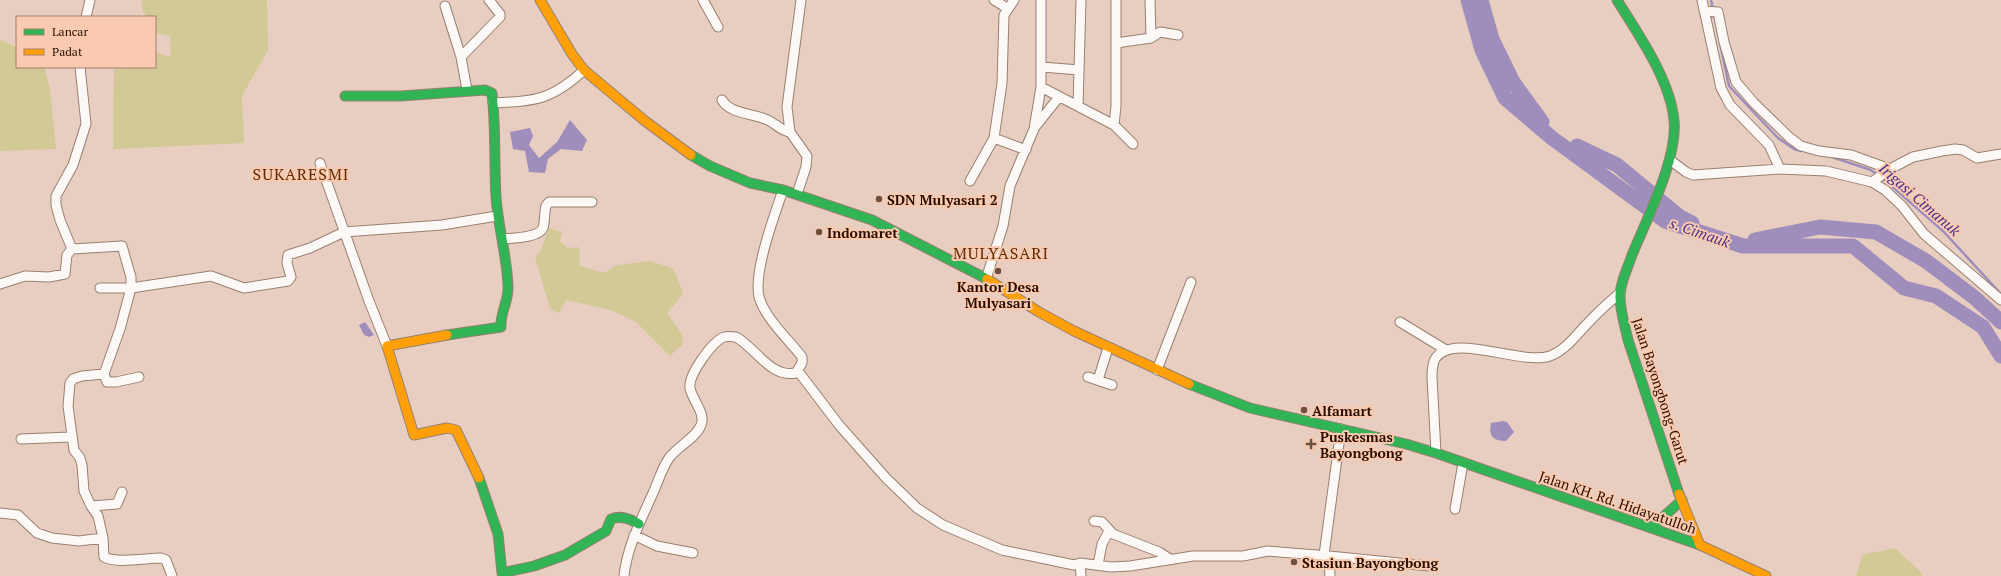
<svg xmlns="http://www.w3.org/2000/svg" width="2001" height="576" font-family="'PT Serif',serif">
<rect width="100%" height="100%" fill="#e8cec0"/>
<path fill="#d3c996" d="M141,0H267L268,50L242,96L244,143L113,149L114,69L155,67V52L171,57L170,36L155,33V17H148L143,12Z
M0,40L17,47V67H44L50,89L56,149L0,151Z
M549,228L562,232L560,242L568,248L579,247L580,266L604,273L617,265L650,261L674,269L683,294L667,313L683,336L682,345L670,356L636,322L611,310L566,300L559,313L550,309L535,257L540,252Z
M1895,548L1922,573L1921,576H1856L1862,555Z"/>
<path fill="#9f8ebc" d="M570,120L587,140L582,151L561,149L548,159L545,173L529,172L525,151L513,149L510,132L530,128L533,136L529,145L539,158L557,142Z
M365,322L374,335L369,337L364,335L359,325Z
M1503,421L1507,422L1514,432L1506,441C1493,441 1488,436 1491,423Z"/>
<g fill="none" stroke-linecap="round" stroke-linejoin="round">
<path stroke="#9f8ebc" stroke-width="2.5" d="M1711,0L1719,38
M1720,43L1729,86L1778,138L1794,149L1801,151
M1832,157L1871,170L1886,181L1943,231L2001,294"/>
<path stroke="#9f8ebc" stroke-width="15" d="M1468,0L1482,50L1505,98L1552,138L1665,221L1743,246H1853L1904,288L1936,296L1983,327L2001,356
M1481,0L1492,39L1513,82L1542,122
M1577,146L1617,165L1680,217L1692,223
M1755,240L1820,227L1876,232L1926,261L1975,298L2001,322"/>
<g stroke="#988070" stroke-width="11">
<path id="street" d="M703,0L718,27
M994,0L1007,8
M1150,0L1151,38
M1702,0L1721,88L1730,105L1769,145L1780,169L1826,171L1872,182L1885,190L1902,206L1924,234L2001,300
M445,6L461,57L467,90
M1704,11L1718,12L1724,42L1736,82L1754,103L1790,138L1801,146L1819,151L1851,155L1890,169L1913,157L1942,151L1955,149L1963,150L1977,158L2001,154
M86,17L90,0
M1116,43L1151,38L1160,32L1178,35
M461,57L500,17V14L489,0
M80,67L86,124L73,165L56,196V205L60,220L72,249L122,246L131,277V288L120,329L104,374L82,376L73,379L70,383L68,406L74,450L80,458L82,465L84,491L91,506L98,516L103,538L104,557C116,564 147,558 161,558L166,560L172,576
M1042,67L1079,70
M1041,87L1114,125L1133,144
M722,100C730,114 752,113 765,119C775,122 780,131 790,132
M493,103C536,101 552,100 584,70
M1078,106L1081,0
M1114,125L1116,106V0
M1035,127L1059,97
M994,138L1026,150
M1670,160L1686,172L1693,175L1780,169
M320,163L369,301L387,346
M970,181L994,138L1002,83L1004,15L1014,0
M1872,182L1890,169
M797,194L806,167L807,156L790,132L787,107L801,0
M503,239C511,238 539,238 543,228C545,222 544,213 546,206L549,202H592
M986,279L1003,226L1010,186L1034,129L1041,87V0
M0,284L25,276L49,277L65,274L67,255L72,249
M100,288H131L211,276L244,288L288,281L291,277L287,263L288,255L310,248L344,232L442,225L497,216
M1400,322L1446,350
M1157,370L1191,282
M798,371L839,425L886,478L917,508L943,525L1002,550L1074,565L1080,563L1111,567L1130,566L1193,556H1243L1268,551L1329,556L1330,576
M104,374L107,382H116L139,377
M1088,377L1112,385
M1098,380L1108,348
M21,439L71,437
M1436,453L1432,377C1432,371 1432,365 1435,359C1452,331 1521,366 1550,356C1565,351 1576,335 1587,324C1597,313 1608,303 1620,293
M91,506L117,504L122,492
M1455,509L1463,463
M0,513L18,515L37,533L52,538L79,541L103,538
M1094,521L1102,522L1113,534L1159,552L1170,559
M634,535L657,546L693,553
M1324,555L1341,429
M1329,556L1429,566
M1080,563L1081,576
M1098,565L1102,544L1109,531
M624,576C627,547 641,520 653,493C658,482 662,468 669,458C677,447 697,437 701,425C706,413 692,400 690,388C688,375 712,342 724,337C728,336 733,337 736,337C756,348 770,378 796,373L802,363V357C789,340 767,320 760,300C751,277 775,214 783,190"/>
</g>
<g stroke="#988070" stroke-width="11">
<path id="fast" d="M1617,0C1638,34 1670,79 1674,120C1678,159 1647,218 1632,255C1628,268 1620,282 1620,296C1620,311 1625,326 1628,340L1679,494
M345,96H401L485,90L492,93C496,128 494,163 496,197C498,227 507,256 508,286C509,301 500,312 501,327L447,335
M691,155L710,166L750,183L783,190L872,220L987,279
M1189,384L1250,408L1406,444L1436,453L1700,545
M479,478L498,534L502,573L534,566L565,555L606,531L611,519C621,515 630,519 639,524
M1652,527L1682,500"/>
</g>
<g stroke="#988070" stroke-width="11">
<path id="slow" d="M540,0L572,54L584,70L645,121L691,155
M987,279L1039,312L1074,331L1189,384
M447,335L387,346L414,435L447,428L456,430L479,478
M1679,494L1700,545L1766,576"/>
</g>
<use href="#street" stroke="#fcf8f6" stroke-width="9"/>
<use href="#fast" stroke="#30b455" stroke-width="9"/>
<use href="#slow" stroke="#ff9f0a" stroke-width="9"/>
</g>
<g fill="#6c5143" stroke="#f9caaf" stroke-width="1.5">
<circle cx="879" cy="199" r="4"/>
<circle cx="819" cy="232" r="4"/>
<circle cx="998" cy="271" r="4"/>
<circle cx="1304" cy="410" r="4"/>
<path d="M1309 438h4v4h4v4h-4v4h-4v-4h-4v-4h4z"/>
<circle cx="1294" cy="562" r="4"/>
</g>
<g text-anchor="middle" dominant-baseline="central" stroke-width="4" stroke-linejoin="round" paint-order="stroke">
<g font-size="14" font-weight="bold" fill="#290e00" stroke="#f9caaf" text-anchor="start">
<text x="887" y="199">SDN Mulyasari 2</text>
<text x="827" y="232">Indomaret</text>
<text x="998" y="286" text-anchor="middle">Kantor Desa<tspan x="998" dy="16">Mulyasari</tspan></text>
<text x="1312" y="410">Alfamart</text>
<text x="1320" y="436">Puskesmas<tspan x="1320" dy="16">Bayongbong</tspan></text>
<text x="1302" y="562">Stasiun Bayongbong</text>
</g>
<g font-size="14" fill="#290e00" stroke="#f9caaf">
<text transform="translate(1661 391) rotate(72)">Jalan Bayongbong-Garut</text>
<text transform="translate(1618 502) rotate(19)">Jalan KH. Rd. Hidayatulloh</text>
</g>
<g font-size="15" font-style="italic" fill="#4a338a" stroke="#f9caaf">
<text transform="translate(1920 199) rotate(41)">Irigasi Cimanuk</text>
<text transform="translate(1700 232) rotate(19)">s. Cimauk</text>
</g>
<g font-size="16" letter-spacing="1" fill="#5d2b05" stroke="#f9caaf">
<text x="301" y="174">SUKARESMI</text>
<text x="1001" y="253">MULYASARI</text>
</g>
</g>
<rect x="16" y="16" width="140" height="52" fill="#f9caaf" stroke="#a67f69"/>
<rect x="24" y="29" width="20" height="6" fill="#30b455" stroke="#a67f69"/>
<text x="52" y="36" font-size="12" fill="#290e00">Lancar</text>
<rect x="24" y="49" width="20" height="6" fill="#ff9f0a" stroke="#a67f69"/>
<text x="52" y="56" font-size="12" fill="#290e00">Padat</text>
</svg>
